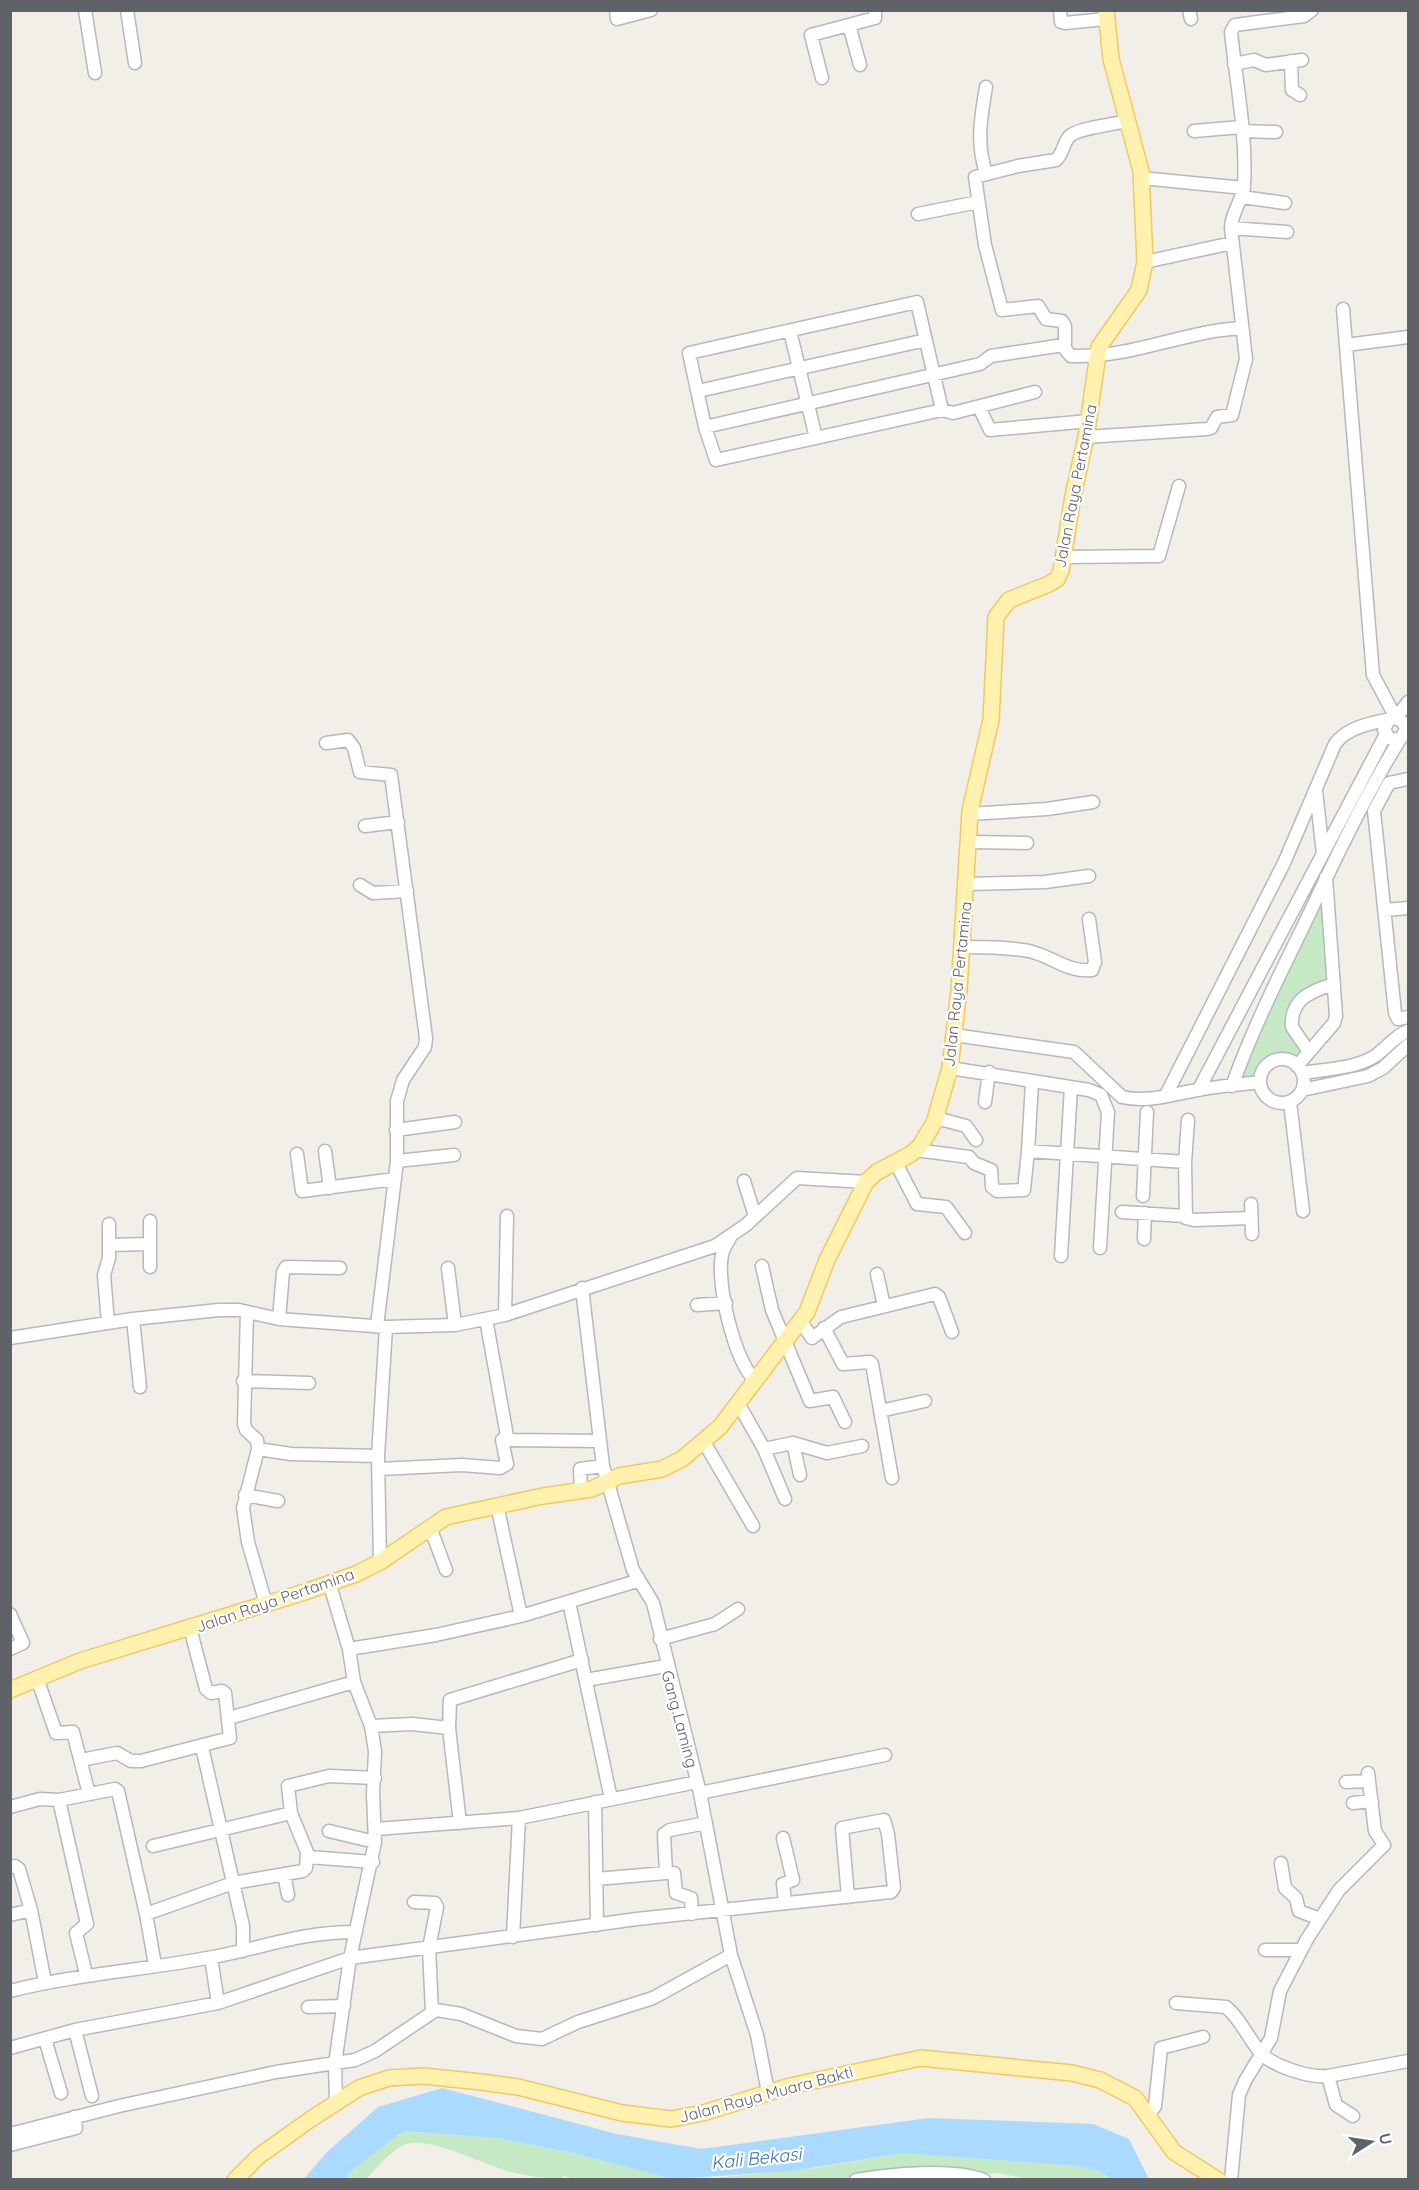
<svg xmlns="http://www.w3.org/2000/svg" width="1419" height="2190" font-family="Quicksand,sans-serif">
<rect width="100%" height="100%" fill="#f1efe8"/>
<path fill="#c5e8c5" d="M1324,896L1330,979C1288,990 1272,1017 1302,1052L1297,1059C1275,1050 1262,1056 1254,1079L1242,1081L1250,1051Z
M402,2131L497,2138L569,2152L673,2179L580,2180L563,2176L562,2179C545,2179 528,2176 511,2172C486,2166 427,2134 404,2145C389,2152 377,2168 366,2179L345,2180L355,2168Z
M903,2153L1077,2166L1100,2171L1111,2179H1028L997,2173L856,2180H694L808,2169Z"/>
<path fill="#aadaff" d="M442,2088L617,2134L701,2149L929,2118L1093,2124L1129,2139L1149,2179H1111L1100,2171L1077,2166L903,2153L792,2171L673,2179L569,2152L497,2138L403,2131L355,2168L345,2179H304L327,2152L378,2107Z"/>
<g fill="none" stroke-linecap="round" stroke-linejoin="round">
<g stroke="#b5b8bc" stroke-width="15">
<path id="minor" d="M85,10L95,73
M127,10L135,63
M616,10L617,19L651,10
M1060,10L1061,22L1065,23L1105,19
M1189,10L1191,19
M849,25L860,65
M1291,61L1292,90L1300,95
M1234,64L1254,60L1266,65L1302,60
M822,78L811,35L875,18V10
M986,87C981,116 976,144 986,173
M1128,121C1115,124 1081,128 1071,135C1063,141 1064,153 1056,160L1018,166L975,177L985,245L1002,310L1038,306L1046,319L1062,321L1065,326V349L1071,356C1134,358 1183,331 1242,328
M1194,131L1241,127
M1242,131L1276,132
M1141,178L1244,188
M1242,197L1285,203
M918,214L978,202
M1231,228L1287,232
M1145,262L1232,243
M1343,309L1373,675L1396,718L1408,702
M790,331L816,438
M1346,345L1408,337
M698,391L926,340
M979,407L990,430L1089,421
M942,410L917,302L689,353L705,427L716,460L942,410L953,413L1035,392
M705,427L980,364L991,356L1057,346
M1086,437L1207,429L1211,428L1217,417L1232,415L1246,359L1231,228C1231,213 1243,200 1244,185C1247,135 1236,82 1231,32L1235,25L1304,16L1312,10
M1064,557L1159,556L1179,486
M326,743L348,740L354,748L360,772L391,775L426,1038L425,1047L403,1080L397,1101V1161L377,1326
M1408,779L1389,783L1374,811L1395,1013L1398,1019L1408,1017
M1316,791L1323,854
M970,814L1047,809L1093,802
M365,826L398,822
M969,842L1027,843
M966,884L1045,882L1089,876
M360,885L373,893L407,891
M1385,910L1408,908
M962,947C985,947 1007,947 1029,951C1052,956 1068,973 1092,970L1095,962L1089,919
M954,1035L1074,1052L1122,1097C1148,1103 1172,1094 1198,1090C1218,1086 1239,1085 1260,1082
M1309,1052L1292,1027C1290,999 1311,991 1334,984
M1260 1081a22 22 0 1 1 44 0a22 22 0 1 1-44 0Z
M1297,1066L1334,1023L1336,1016L1326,877
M950,1068L1089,1090L1101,1095L1108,1112L1100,1248
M1302,1073C1325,1069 1355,1069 1375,1056C1387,1048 1394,1036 1408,1031
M1232,1086C1251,1033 1276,982 1301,931C1332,866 1362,801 1400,739
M1199,1089L1386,734
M1302,1090L1368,1076L1383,1068L1408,1045
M1166,1095L1284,863L1335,744C1348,726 1376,722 1396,718L1404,723L1406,729L1402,737L1394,740L1389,738L1384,730L1388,721
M985,1102L989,1072
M1290,1102L1303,1211
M936,1118L966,1126L976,1140
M396,1130L455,1122
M916,1150L969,1157L974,1163L991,1170L992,1187L997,1191L1024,1190L1028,1151L1185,1162L1186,1218L1194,1220L1251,1218
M325,1151L330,1188
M1028,1151L1032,1083
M297,1154L302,1191L395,1179
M397,1161L454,1155
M1185,1162L1188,1120
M896,1163L917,1204L946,1207L965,1233
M744,1181L755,1216
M1143,1196L1147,1112
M1251,1204L1252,1234
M1122,1212L1184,1216
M150,1221V1267
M730,1238C727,1243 723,1249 722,1255C716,1282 734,1361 755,1380
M1144,1239L1145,1213
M109,1245L150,1244
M1061,1256L1071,1087
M762,1266L772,1310L810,1401L833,1397L845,1422
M448,1268L455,1325
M877,1274L884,1306
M582,1288L603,1466L633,1570L653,1603L700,1793L731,1955L757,2035L768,2092
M697,1305L726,1303
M247,1312L244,1424L246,1430L257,1440L258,1449L243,1508L248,1542L266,1604
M505,1315L507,1216
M133,1319L140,1387
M279,1319L283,1272L286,1267L340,1268
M486,1319L507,1436L511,1440L598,1441
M801,1322L812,1338L841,1317L935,1294L939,1297L952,1332
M108,1323L104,1275L109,1258V1224
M824,1328L843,1364L870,1362L872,1364L892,1478
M10,1338L133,1319L219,1310H239L279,1319L386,1327L455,1325L505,1315L715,1246L746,1225L797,1178L866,1182
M243,1381L309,1383
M738,1403L764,1449L785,1499
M880,1411L925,1401
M704,1442L753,1526
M793,1443L800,1475
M258,1449L291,1454L378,1456
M764,1449L793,1443L827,1453L862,1446
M379,1469L462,1465L500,1468L507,1464L502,1440L507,1436
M581,1491L580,1469L603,1466
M245,1495L278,1501
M497,1505L521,1616
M430,1527L446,1570
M380,1562L378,1456L386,1327
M329,1582L349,1649L354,1682L371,1726L375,1751L373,1794L375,1842L350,1958L335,2064L336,2103
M569,1602L611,1799
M10,1614L23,1643L10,1649
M660,1639L715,1624L738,1609
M349,1649L436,1635L521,1616L637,1581
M37,1678L56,1733L73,1732L89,1794
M586,1680L666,1666
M229,1718L354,1682
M371,1726L412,1724L449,1728
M202,1747L243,1926V1951
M81,1760L117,1753L131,1761H141L230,1738L225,1693L222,1691L211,1693L206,1689L190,1628
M1346,1782L1369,1781
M700,1793L885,1755
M595,1802L597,1925
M1353,1803L1372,1801
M10,1807L40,1799L59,1800
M460,1823L449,1728L450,1700L582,1660
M376,1829L519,1818L697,1782
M329,1831L375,1842
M783,1838L793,1880L783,1884L785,1902
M153,1846L291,1813
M373,1862L309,1857L291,1813L288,1786L329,1776L375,1778
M1281,1863L1285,1888L1296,1898L1299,1911L1320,1919
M10,1867L15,1866L19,1869L31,1910L45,1982
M284,1874L288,1895
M596,1879L666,1873
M414,1902L435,1903L437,1907L429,1948L432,2012
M146,1914L155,1965
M692,1914L691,1898L676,1893L674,1873H666L664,1834L670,1830L706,1823
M10,1915L31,1910
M513,1937L519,1818
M1265,1950H1301
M211,1958L218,2003
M86,1974L76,1933L87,1924L59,1800L115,1789L118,1791L146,1914L233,1883L303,1871L306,1868L307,1855
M10,1991C77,1974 145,1970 213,1957C266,1947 300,1932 356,1932
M1176,2003L1226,2007C1240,2018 1248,2038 1260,2052C1272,2066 1309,2078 1328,2076
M308,2007L344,2006
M75,2030L92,2096
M45,2039L61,2093
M10,2048L75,2030L218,2003L350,1958L637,1919L891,1892L894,1888L888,1834L884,1820L842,1828L848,1897
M1353,2116L1336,2105L1328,2076L1408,2061
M1147,2117L1155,2106L1161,2048L1203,2037
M10,2134L119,2106L276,2072L355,2060L375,2051L436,2010L461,2014L516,2036L542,2039L578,2022L653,1998L731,1955
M10,2145L76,2128L74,2117
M856,2180C891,2174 950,2168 984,2180
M1231,2180L1239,2095L1245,2081L1271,2038L1280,1991L1307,1939L1339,1890L1384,1845L1375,1831L1368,1773"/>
</g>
<g stroke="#f2c960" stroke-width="18">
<path id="major" d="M10,1690L80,1661L305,1592L356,1574L380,1562L446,1517L543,1496L592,1489L619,1476L662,1469L682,1459L720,1427L807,1312L827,1260L866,1182L877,1172L911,1154L920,1146L934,1123L950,1068L959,990L970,811L991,720L996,617L1009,600L1049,584L1057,579L1061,571L1073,496L1086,437L1099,347L1139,290L1145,262L1141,171L1111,59L1106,10
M235,2180L259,2156L311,2119L359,2088L389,2078L423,2076L481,2082L518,2087L622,2113L671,2119L703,2113L790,2086L921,2058L1072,2073L1100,2080L1135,2098L1174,2152L1218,2180"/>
</g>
<use href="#minor" stroke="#fff" stroke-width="12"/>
<use href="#major" stroke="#fff2af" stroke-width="15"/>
</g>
<g text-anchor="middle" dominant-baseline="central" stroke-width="4.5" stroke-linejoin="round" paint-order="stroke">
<g font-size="16" fill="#5f6368" stroke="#fff">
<text transform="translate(1075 486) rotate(-79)">Jalan Raya Pertamina</text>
<text transform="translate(957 984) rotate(-84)">Jalan Raya Pertamina</text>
<text transform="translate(275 1600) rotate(-19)">Jalan Raya Pertamina</text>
<text transform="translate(680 1719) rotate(75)">Gang Laming</text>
<text transform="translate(766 2094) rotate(-15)">Jalan Raya Muara Bakti</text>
</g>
<g font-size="18" font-style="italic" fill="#4174aa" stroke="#fff">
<text transform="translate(756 2158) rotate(-6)">Kali Bekasi</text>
</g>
</g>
<rect width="1419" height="2190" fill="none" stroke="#5f6368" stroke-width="24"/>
<g transform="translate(1371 2142) rotate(78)" stroke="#ffffff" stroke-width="4.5" paint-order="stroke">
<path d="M0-4.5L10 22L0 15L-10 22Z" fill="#5f6368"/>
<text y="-9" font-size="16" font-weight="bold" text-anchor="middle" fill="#5f6368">U</text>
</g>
</svg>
